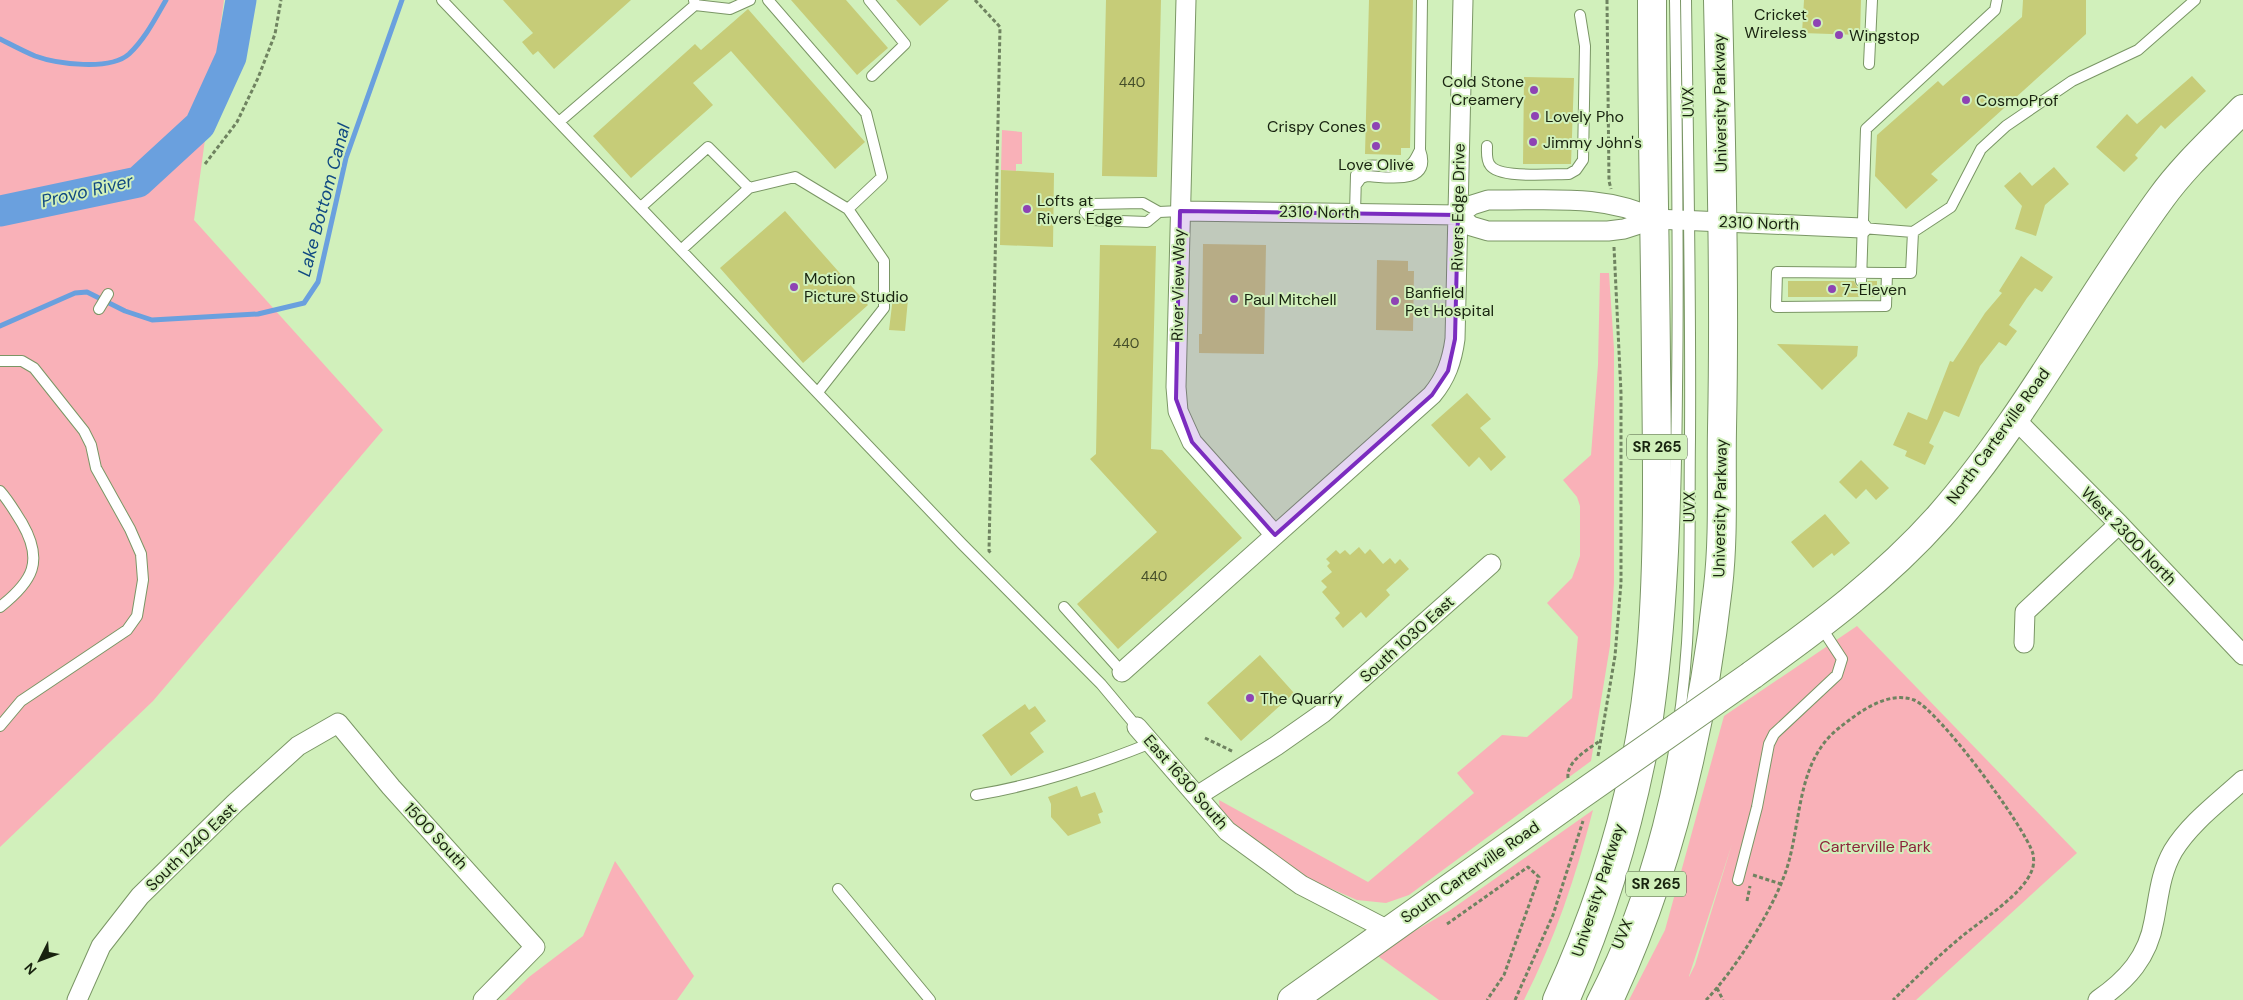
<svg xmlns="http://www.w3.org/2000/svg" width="2243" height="1000" font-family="'DM Sans',sans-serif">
<rect width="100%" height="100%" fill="#d1f0bb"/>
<path fill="#f9b1b8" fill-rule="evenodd" d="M0,0H224L194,220L383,430L153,701L0,847Z
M1002,130L1022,132V164H1016V171L1001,170Z
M1600,273H1609L1614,349V583L1610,646L1591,761L1409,895L1386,903L1357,900L1309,879L1261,849L1220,812L1219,800L1368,882L1474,793L1457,773L1502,735L1527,737L1572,698L1578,637L1547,603L1572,578L1580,556V506L1577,497L1563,480L1591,455L1598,365Z
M1857,626L2077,853L1916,1000H1629L1665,930L1724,716ZM1732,844L1695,965L1689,977V976Z
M1593,810C1576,876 1555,939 1524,1000H1439L1375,954L1449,911Z
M615,861L694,976L677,1000H505L529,977L583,936Z"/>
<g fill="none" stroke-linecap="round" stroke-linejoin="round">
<path stroke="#6aa0de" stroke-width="5" d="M0,39C12,45 23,51 35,56C57,64 110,71 129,54C145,39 155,19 166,0
M0,326L75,293L87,292L125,311L152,320L258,314L304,303L318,282L346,158L402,0"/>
<path stroke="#6aa0de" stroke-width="31" d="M0,211L138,182L200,125L231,57L241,0"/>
</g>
<path fill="#c6cc78" d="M503,0H631L554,69L538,51L533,55L522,42L533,33Z
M791,0H846L888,48L857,75Z
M896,0H949L920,26Z
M1106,0H1161L1157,177L1102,176Z
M1369,0H1413L1410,148H1401V155L1365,154Z
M1804,0H1861L1860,35L1802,33Z
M2023,0H2086V34L1931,174L1938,180L1906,209L1875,176L1877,135L1938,81L1943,86L2022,17Z
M748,9L865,142L835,169L731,51L693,83L713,105L631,178L593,136L695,44L701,50Z
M2192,76L2206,91L2165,129L2161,125L2135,155L2138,158L2124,172L2096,147L2127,114L2137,124Z
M1524,77L1574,78L1571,164H1523Z
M2054,167L2069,184L2045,205L2036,236L2015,229L2022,206L2004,186L2020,172L2032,186Z
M1001,170L1054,173L1053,247L1000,245Z
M785,211L868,305L803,363L720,268Z
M1203,244L1266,245L1264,354L1199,353V334H1202Z
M1100,245L1156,246L1151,449L1162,450L1242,538L1118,649L1077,604L1157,532L1090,459L1096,454Z
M2021,256L2053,277L2042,292L2035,288L2027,298L2009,325L2017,331L2006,346L1999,342L1980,366L1959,417L1944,411L1929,443L1934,446L1925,465L1905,456L1907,451L1893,445L1908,412L1927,420L1950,361L1953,362L1985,313L2002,293L1999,291Z
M1377,260L1408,261V271H1414L1413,331L1376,330Z
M1788,281H1854L1857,287L1861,288L1868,281H1877V297H1788Z
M893,297L908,299L905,331L889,330Z
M1777,344L1858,346L1857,356L1822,390Z
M1467,393L1491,419L1480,428L1506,457L1491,471L1479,457L1469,467L1431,425Z
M1861,460L1889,488L1876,500L1866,489L1856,499L1839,482Z
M1825,514L1850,543L1834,556L1832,553L1813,568L1791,542Z
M1359,547L1365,554L1370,549L1383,564L1390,558L1395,564L1400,559L1409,569L1386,590L1390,595L1366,618L1361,612L1343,628L1335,618L1340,613L1322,592L1327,587L1321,581L1332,572L1327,566L1330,563L1326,559L1336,550L1340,554L1345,550L1350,555Z
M1260,655L1294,693L1241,741L1207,703Z
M1025,704L1029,710L1035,706L1046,721L1030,733L1044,752L1011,776L982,735Z
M1077,786L1081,797L1095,792L1103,812L1098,814L1101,823L1068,836L1051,817V804L1048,797Z"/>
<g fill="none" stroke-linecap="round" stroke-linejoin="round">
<g stroke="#7a9665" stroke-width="12">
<path id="lane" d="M442,0L962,544L1101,684L1137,727
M869,0L905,44L872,76
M695,5L730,9L750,0
M1869,64L1872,0
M559,122L695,5L694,0
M1487,146C1487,152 1486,160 1490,165C1499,179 1552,174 1569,174L1576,170L1583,160L1585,46L1580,15
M1356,185L1361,178L1367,176C1387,177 1433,186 1420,150L1422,0
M641,207L708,147L749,188
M1159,212L1147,222L1092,220L1085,212L1092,204L1143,203L1159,212L1180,211
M1355,213L1356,175C1366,154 1397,176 1411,164C1415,161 1417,155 1420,150
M1862,228L1913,232L1951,207L1981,149L2006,126L2072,81L2138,50L2195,0
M681,250L749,188L795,177L848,209L882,177L866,113L768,0
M1777,272L1887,273L1886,306L1776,307Z
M1887,273H1911L1913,232
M1861,281L1866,129L1995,10L1997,0
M99,309L108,294
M0,361H22L34,368L84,431L91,445L96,468L130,529L141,554L143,580L137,616L127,630L21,701L0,726
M818,392L884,308V261L848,209
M0,491C9,501 15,512 22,523C44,561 33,581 0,607
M1064,607L1122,672
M1655,738C1673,622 1676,506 1677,388C1679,259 1677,129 1675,0
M976,795C1037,785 1094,766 1151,743
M1738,880L1757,807L1769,744L1774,734L1837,675L1842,659L1821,627
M838,889L930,1000
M1575,1000C1610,920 1635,838 1652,752
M1592,1000C1649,890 1679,766 1687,643C1691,575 1689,506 1690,439C1691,292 1688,146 1686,0"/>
</g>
<g stroke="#7a9665" stroke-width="21">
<path id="street" d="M1186,0L1176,387L1178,411L1192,442L1275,535
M1180,211L1458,215L1472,205L1488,200C1544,201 1604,193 1655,219
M1458,215L1471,226L1488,231H1608L1624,229L1655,219L1862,228
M2014,418L2119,524L2243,655
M2024,643L2025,612L2119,524
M1122,672L1432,395C1446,378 1452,361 1455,339L1463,0
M1137,727L1227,831L1301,885L1388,930
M1197,796L1276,746L1323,713L1491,564
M77,1000L101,946L140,896L235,803L298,746L338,723L391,787L535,947L483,1000
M2098,1000C2127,980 2148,957 2154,921C2159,896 2160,874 2173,851C2190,823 2219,802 2243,780"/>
</g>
<g stroke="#7a9665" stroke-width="30">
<path id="secondary" d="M1752,675C1819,627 1885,578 1940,516C2025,419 2085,302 2161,198C2184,166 2215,138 2243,109
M1292,1000L1569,803"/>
</g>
<g stroke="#7a9665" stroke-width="30">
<path id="primary" d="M1557,1000C1609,887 1643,766 1652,642C1659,549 1657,455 1656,362C1655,241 1652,121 1652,0
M1609,1000C1670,870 1702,729 1718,587C1724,535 1721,481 1722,429C1725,286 1721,143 1718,0"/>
</g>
<path stroke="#6f8360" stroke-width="3" stroke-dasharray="4 2.5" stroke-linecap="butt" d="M975,0L1000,27L989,551L991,553
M1607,0L1609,181L1611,189
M205,164L237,122L258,78L275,34L281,0
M1205,738L1234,752
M1598,756L1615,656L1621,583V393L1614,247
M1568,778C1566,761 1589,749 1601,740
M1753,875L1781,884
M1747,901L1750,886
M1447,924L1528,867L1539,877L1504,975L1487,1000
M1717,988L1723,1000
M1515,1000L1553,915L1583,821
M1706,1000C1734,971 1768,917 1783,879C1803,830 1793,764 1839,728C1858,713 1887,690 1914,700C1938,709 2026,828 2033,854C2034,859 2034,865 2032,870C2023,895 1981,920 1960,938C1937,957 1915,979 1893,1000"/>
<use href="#lane" stroke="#fff" stroke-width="10"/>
<use href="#street" stroke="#fff" stroke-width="19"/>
<use href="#secondary" stroke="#fff" stroke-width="28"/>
<use href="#primary" stroke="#fff" stroke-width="28"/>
<g stroke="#7a9665" stroke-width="30" stroke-linecap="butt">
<path id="secondary-bridge" d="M1569,803L1752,675"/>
</g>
<use href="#secondary-bridge" stroke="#fff" stroke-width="28"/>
</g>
<path fill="#7b2cbf" fill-opacity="0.2" stroke="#7b2cbf" stroke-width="4" stroke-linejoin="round" d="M1180,211L1458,215L1455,339L1448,371L1432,395L1275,535L1192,442L1176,399Z"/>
<g fill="#8e43b4" stroke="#d1f0bb" stroke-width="2">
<circle cx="1817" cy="23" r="5"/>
<circle cx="1839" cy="35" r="5"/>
<circle cx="1534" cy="90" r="5"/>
<circle cx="1966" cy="100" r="5"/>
<circle cx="1535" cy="116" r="5"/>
<circle cx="1376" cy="126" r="5"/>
<circle cx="1533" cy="142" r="5"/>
<circle cx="1376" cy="146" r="5"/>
<circle cx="1027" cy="209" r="5"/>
<circle cx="794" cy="287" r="5"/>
<circle cx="1832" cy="289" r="5"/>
<circle cx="1234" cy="299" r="5"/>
<circle cx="1395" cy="301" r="5"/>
<circle cx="1250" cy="698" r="5"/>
</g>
<g text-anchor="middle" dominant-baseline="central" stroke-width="4" stroke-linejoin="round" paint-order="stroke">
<g font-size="14" fill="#444d29">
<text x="1132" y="82">440</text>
<text x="1126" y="343">440</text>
<text x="1154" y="576">440</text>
</g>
<g fill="#d1f0bb" stroke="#506043" stroke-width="1">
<rect x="1627" y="434.5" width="60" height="25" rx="4"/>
<rect x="1626" y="871.5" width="60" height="25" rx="4"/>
</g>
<g font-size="15" font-weight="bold" fill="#18230f">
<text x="1657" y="447">SR 265</text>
<text x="1656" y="884">SR 265</text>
</g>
<g font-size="16" fill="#18230f" stroke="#d1f0bb" text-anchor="start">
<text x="1807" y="14" text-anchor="end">Cricket<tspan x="1807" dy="18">Wireless</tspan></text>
<text x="1849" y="35">Wingstop</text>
<text x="1524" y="81" text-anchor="end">Cold Stone<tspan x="1524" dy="18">Creamery</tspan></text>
<text x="1976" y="100">CosmoProf</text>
<text x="1545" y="116">Lovely Pho</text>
<text x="1366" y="126" text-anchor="end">Crispy Cones</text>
<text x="1543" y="142">Jimmy John's</text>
<text x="1376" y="164" text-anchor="middle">Love Olive</text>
<text x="1037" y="200">Lofts at<tspan x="1037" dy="18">Rivers Edge</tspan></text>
<text x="804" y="278">Motion<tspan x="804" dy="18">Picture Studio</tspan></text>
<text x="1842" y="289">7-Eleven</text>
<text x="1405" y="292">Banfield<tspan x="1405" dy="18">Pet Hospital</tspan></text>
<text x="1244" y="299">Paul Mitchell</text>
<text x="1260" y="698">The Quarry</text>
</g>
<g font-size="16" fill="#18230f" stroke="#d1f0bb">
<text transform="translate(1688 102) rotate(-91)">UVX</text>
<text transform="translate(1720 103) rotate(-91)">University Parkway</text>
<text transform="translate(1458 207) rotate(-89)">Rivers Edge Drive</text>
<text transform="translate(1319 212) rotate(1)">2310 North</text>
<text transform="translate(1759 223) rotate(2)">2310 North</text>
<text transform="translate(1178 285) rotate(-89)">River View Way</text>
<text transform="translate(1998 436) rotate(-54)">North Carterville Road</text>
<text transform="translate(1689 507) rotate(-89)">UVX</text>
<text transform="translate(1720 508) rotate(-89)">University Parkway</text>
<text transform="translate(2129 536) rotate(46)">West 2300 North</text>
<text transform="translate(1407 639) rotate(-42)">South 1030 East</text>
<text transform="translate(1186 782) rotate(49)">East 1630 South</text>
<text transform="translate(436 836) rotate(47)">1500 South</text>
<text transform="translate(191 847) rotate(-44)">South 1240 East</text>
<text transform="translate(1470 872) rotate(-35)">South Carterville Road</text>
<text transform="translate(1598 890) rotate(-72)">University Parkway</text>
<text transform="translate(1622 934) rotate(-68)">UVX</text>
</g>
<g font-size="16" fill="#8b243a" stroke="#d1f0bb">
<text x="1875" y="846">Carterville Park</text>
</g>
<g font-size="18" font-style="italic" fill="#114a82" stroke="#d1f0bb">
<text transform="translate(87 191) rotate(-13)">Provo River</text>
<text transform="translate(324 200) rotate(-75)">Lake Bottom Canal</text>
</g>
</g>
<g transform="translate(40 960) rotate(228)" stroke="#d1f0bb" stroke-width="4" paint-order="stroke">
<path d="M0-4L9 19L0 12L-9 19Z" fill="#18230f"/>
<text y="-8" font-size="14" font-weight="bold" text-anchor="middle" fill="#18230f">N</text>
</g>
</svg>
